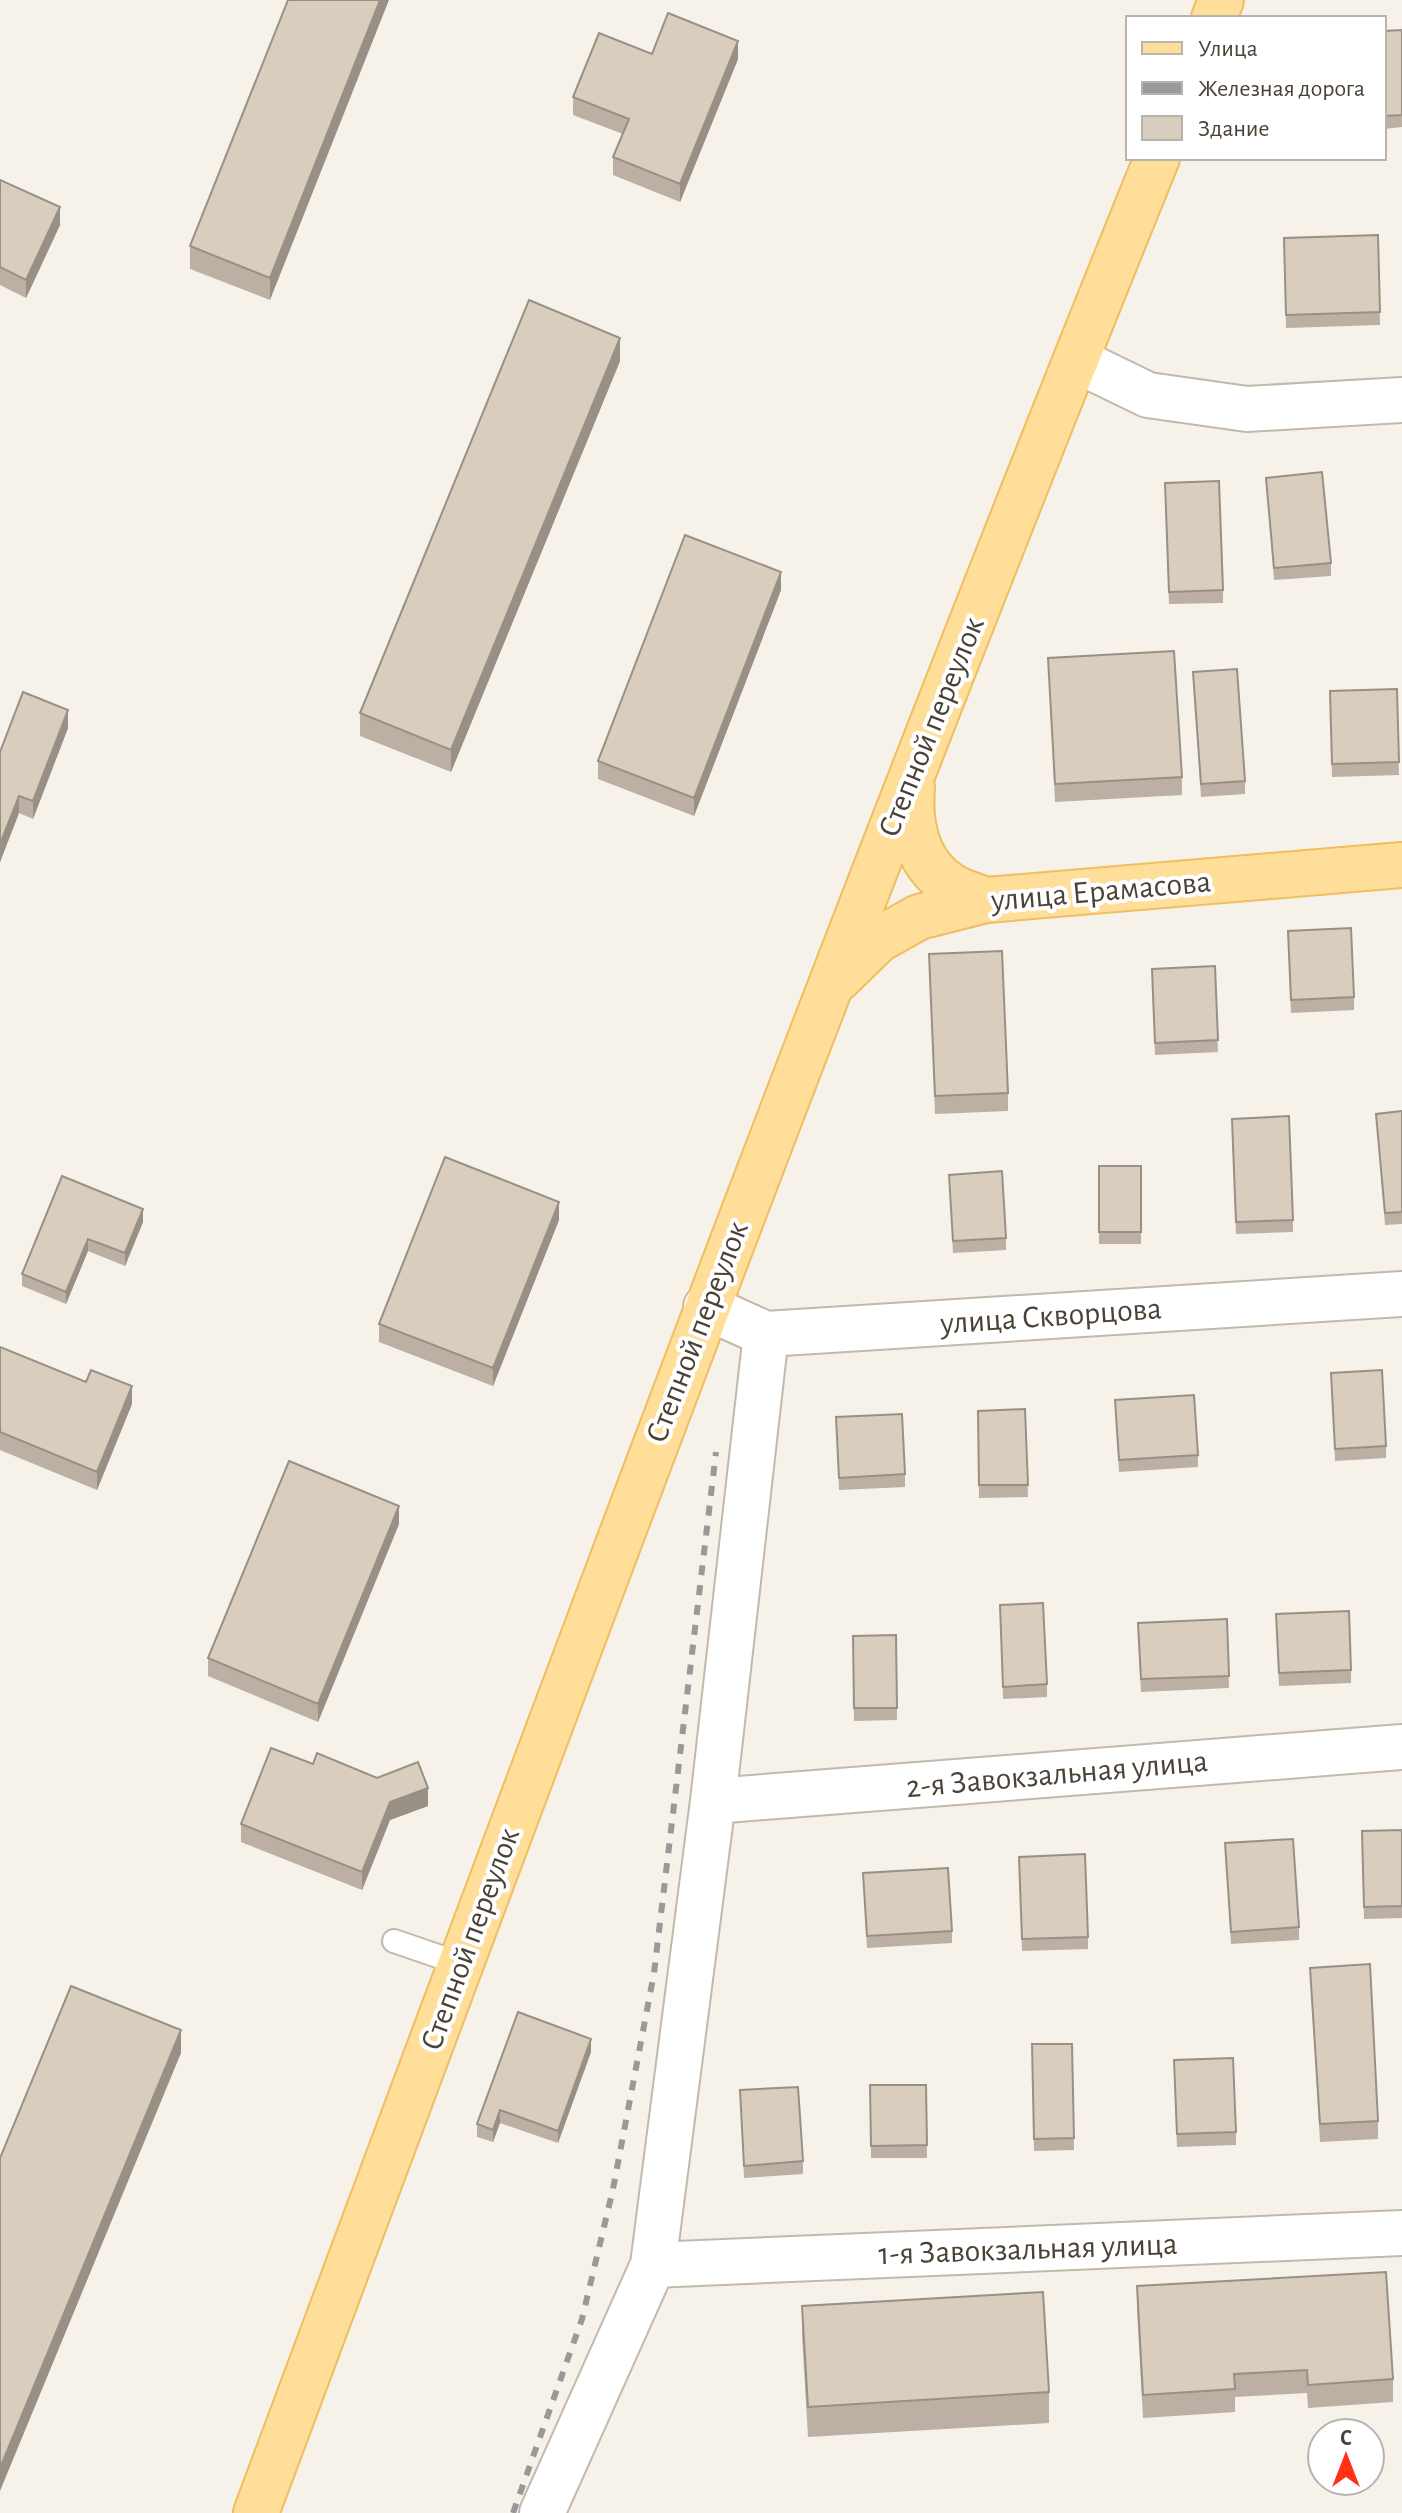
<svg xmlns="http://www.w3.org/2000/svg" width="1402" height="2513" font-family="'Alegreya Sans',sans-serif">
<rect width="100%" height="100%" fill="#f6f2e9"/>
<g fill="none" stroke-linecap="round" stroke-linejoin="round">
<g stroke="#c2b9ab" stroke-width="26">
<path id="lane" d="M394,1941L461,1964"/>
</g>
<g stroke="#c2b9ab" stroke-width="48">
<path id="street" d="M1076,360L1148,395L1247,409L1402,400
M706,1307L766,1334L1402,1294
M713,1801L1402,1747
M653,2265L1402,2233
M542,2513L653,2265L713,1801L766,1334"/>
</g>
<g stroke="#eebe60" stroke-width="48">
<path id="primary" d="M1214,18L1221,0
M912,787C909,825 916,863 950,885C960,892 974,895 986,900
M838,979L878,940L919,917L986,900L1402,865
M256,2513C550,1725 841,937 1157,158"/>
</g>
<use href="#lane" stroke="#fff" stroke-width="22"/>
<use href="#street" stroke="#fff" stroke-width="44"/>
<use href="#primary" stroke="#ffde99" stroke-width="44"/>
<path stroke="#999" stroke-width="6" stroke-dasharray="10 10" stroke-linecap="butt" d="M513,2513L582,2319L613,2189L654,1973L716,1452"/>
</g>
<path fill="#bbb0a3" d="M288,0L270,300L190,269V246Z
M1402,30V127L1384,129V31Z
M652,54L738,59L680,202L613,175V157L623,134L573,115V97Z
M0,180L60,225L26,298L0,285Z
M1378,235L1380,325L1286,328L1284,238Z
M620,361L451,772L360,736V713Z
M1266,478L1331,563V576L1274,580Z
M1165,495L1223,590V603L1169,604Z
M781,590L694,816L598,779V761Z
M1048,658L1182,777V795L1055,802Z
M1193,672L1245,781V794L1201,797Z
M1397,689L1399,775L1332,777L1330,691Z
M68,728L33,819L19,813L0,862V752Z
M1288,944L1354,997V1010L1291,1013Z
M929,954L1008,1093V1111L935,1114Z
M1215,966L1218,1052L1155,1055L1152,982Z
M1402,1111V1224L1385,1225L1376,1114Z
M1232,1131L1293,1220V1232L1236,1234Z
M1099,1166H1141V1244H1099Z
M949,1175L1006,1238V1250L953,1253Z
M62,1176L143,1222L125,1266L88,1251L66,1304L22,1286V1274Z
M559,1220L493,1386L379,1342V1324Z
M0,1347L132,1404L97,1490L0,1450Z
M1331,1373L1386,1446V1458L1335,1461Z
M1115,1400L1198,1455V1467L1119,1472Z
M1025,1409L1028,1497L979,1498L978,1411Z
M836,1417L905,1474V1487L839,1490Z
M399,1524L318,1722L208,1676V1658Z
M1000,1605L1047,1684V1697L1003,1699Z
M1227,1619L1229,1688L1141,1692L1138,1635Z
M1276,1626L1351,1670V1683L1279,1686Z
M896,1635L897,1720L854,1721L853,1636Z
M313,1764L428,1806L390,1820L362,1890L241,1842V1824Z
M1402,1830V1918L1364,1919L1362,1831Z
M1225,1843L1299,1927V1940L1231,1944Z
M1019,1869L1088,1937V1949L1022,1951Z
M863,1873L952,1931V1943L867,1948Z
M1310,1968L1378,2121V2139L1320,2142Z
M1032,2044H1072L1074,2150L1034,2151Z
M591,2052L558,2143L500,2123L493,2142L477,2137V2124Z
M1174,2073L1236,2132V2145L1177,2147Z
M870,2085H926L927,2158H871Z
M740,2090L803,2161V2174L744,2178Z
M1137,2286L1393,2379V2402L1308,2408L1307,2393L1235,2397V2412L1143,2418L1137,2309Z
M802,2306L1049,2392V2423L808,2437L802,2336Z"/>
<path fill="#989085" d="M380,0H389L270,300V278Z
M738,41V59L680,202V184Z
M60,207V225L26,298V280Z
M620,338V361L451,772V750Z
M781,572V590L694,816V798Z
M68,710V728L33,819V801Z
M19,796V813L0,862V844Z
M559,1202V1220L493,1386V1368Z
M143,1209V1222L125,1266V1253Z
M88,1239V1251L66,1304V1292Z
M132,1386V1404L97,1490V1472Z
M399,1506V1524L318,1722V1704Z
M428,1788V1806L390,1820L362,1890V1872L390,1802Z
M181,2030V2053L0,2491V2468Z
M591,2039V2052L558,2143V2131Z
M500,2110V2123L493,2142V2130Z"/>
<path fill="#d9cdbe" stroke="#989085" stroke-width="2" d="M288,0H380L270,278L190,246Z
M668,13L738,41L680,184L613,157L629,119L573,97L599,33L652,54Z
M1402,30V115L1384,116V31Z
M0,180L60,207L26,280L0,267Z
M1378,235L1380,312L1286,315L1284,238Z
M529,300L620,338L451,750L360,713Z
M1322,472L1331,563L1274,568L1266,478Z
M1219,481L1223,590L1169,592L1165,483Z
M685,535L781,572L694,798L598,761Z
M1174,651L1182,777L1055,784L1048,658Z
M1237,669L1245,781L1201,784L1193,672Z
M1397,689L1399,762L1332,764L1330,691Z
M23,692L68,710L33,801L19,796L0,844V752Z
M1351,928L1354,997L1291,1000L1288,931Z
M1002,951L1008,1093L935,1096L929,954Z
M1215,966L1218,1040L1155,1043L1152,969Z
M1402,1111V1212L1385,1213L1376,1114Z
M1289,1116L1293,1220L1236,1222L1232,1119Z
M445,1157L559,1202L493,1368L379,1324Z
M1099,1166H1141V1232H1099Z
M1002,1171L1006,1238L953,1241L949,1175Z
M62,1176L143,1209L125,1253L88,1239L66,1292L22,1274Z
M0,1347L86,1382L91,1370L132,1386L97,1472L0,1432Z
M1382,1370L1386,1446L1335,1449L1331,1373Z
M1194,1395L1198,1455L1119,1460L1115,1400Z
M1025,1409L1028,1485H979L978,1411Z
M902,1414L905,1474L839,1478L836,1417Z
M289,1461L399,1506L318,1704L208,1658Z
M1043,1603L1047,1684L1003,1687L1000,1605Z
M1349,1611L1351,1670L1279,1673L1276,1614Z
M1227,1619L1229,1676L1141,1679L1138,1623Z
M896,1635L897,1708H854L853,1636Z
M271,1748L313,1764L317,1753L377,1778L418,1762L428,1788L390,1802L362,1872L241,1824Z
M1402,1830V1906L1364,1907L1362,1831Z
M1293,1839L1299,1927L1231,1932L1225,1843Z
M1085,1854L1088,1937L1022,1939L1019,1857Z
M948,1868L952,1931L867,1936L863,1873Z
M1370,1964L1378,2121L1320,2124L1310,1968Z
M71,1986L181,2030L0,2468V2158Z
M518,2012L591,2039L558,2131L500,2110L493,2130L477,2124Z
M1032,2044H1072L1074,2138L1034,2139Z
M1233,2058L1236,2132L1177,2134L1174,2060Z
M870,2085H926L927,2145L871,2146Z
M798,2087L803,2161L744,2166L740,2090Z
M1386,2272L1393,2379L1308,2385L1307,2370L1234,2374L1235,2389L1143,2395L1137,2286Z
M1043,2292L1049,2392L808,2407L802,2306Z"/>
<g text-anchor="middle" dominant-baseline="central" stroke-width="8" stroke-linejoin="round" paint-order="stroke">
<g font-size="32" fill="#4b4237" stroke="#fff">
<text transform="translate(931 727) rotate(-68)">Степной переулок</text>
<text transform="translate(1101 891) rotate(-5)">улица Ерамасова</text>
<text transform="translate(1051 1316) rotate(-4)">улица Скворцова</text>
<text transform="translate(697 1332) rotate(-69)">Степной переулок</text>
<text transform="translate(1057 1774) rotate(-5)">2-я Завокзальная улица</text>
<text transform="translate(470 1939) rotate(-70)">Степной переулок</text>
<text transform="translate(1028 2249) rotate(-2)">1-я Завокзальная улица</text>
</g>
</g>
<rect x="1126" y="16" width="260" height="144" fill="#ffffff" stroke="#b7b3af" stroke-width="2"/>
<rect x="1142" y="42" width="40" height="12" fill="#ffde99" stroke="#b7b3af" stroke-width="2"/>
<text x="1198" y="56" font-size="24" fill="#4b4237">Улица</text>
<rect x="1142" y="82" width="40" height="12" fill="#999999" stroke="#b7b3af" stroke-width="2"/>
<text x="1198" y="96" font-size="24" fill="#4b4237">Железная дорога</text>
<rect x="1142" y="116" width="40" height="24" fill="#d9cdbe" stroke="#b7b3af" stroke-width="2"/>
<text x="1198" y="136" font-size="24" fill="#4b4237">Здание</text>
<g transform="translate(1346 2457)"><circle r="38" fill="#ffffff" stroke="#b7b3af" stroke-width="2"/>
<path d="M0-6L14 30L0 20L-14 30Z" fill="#ff3217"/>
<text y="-12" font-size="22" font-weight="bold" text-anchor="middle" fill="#4b4237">С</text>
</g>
</svg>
